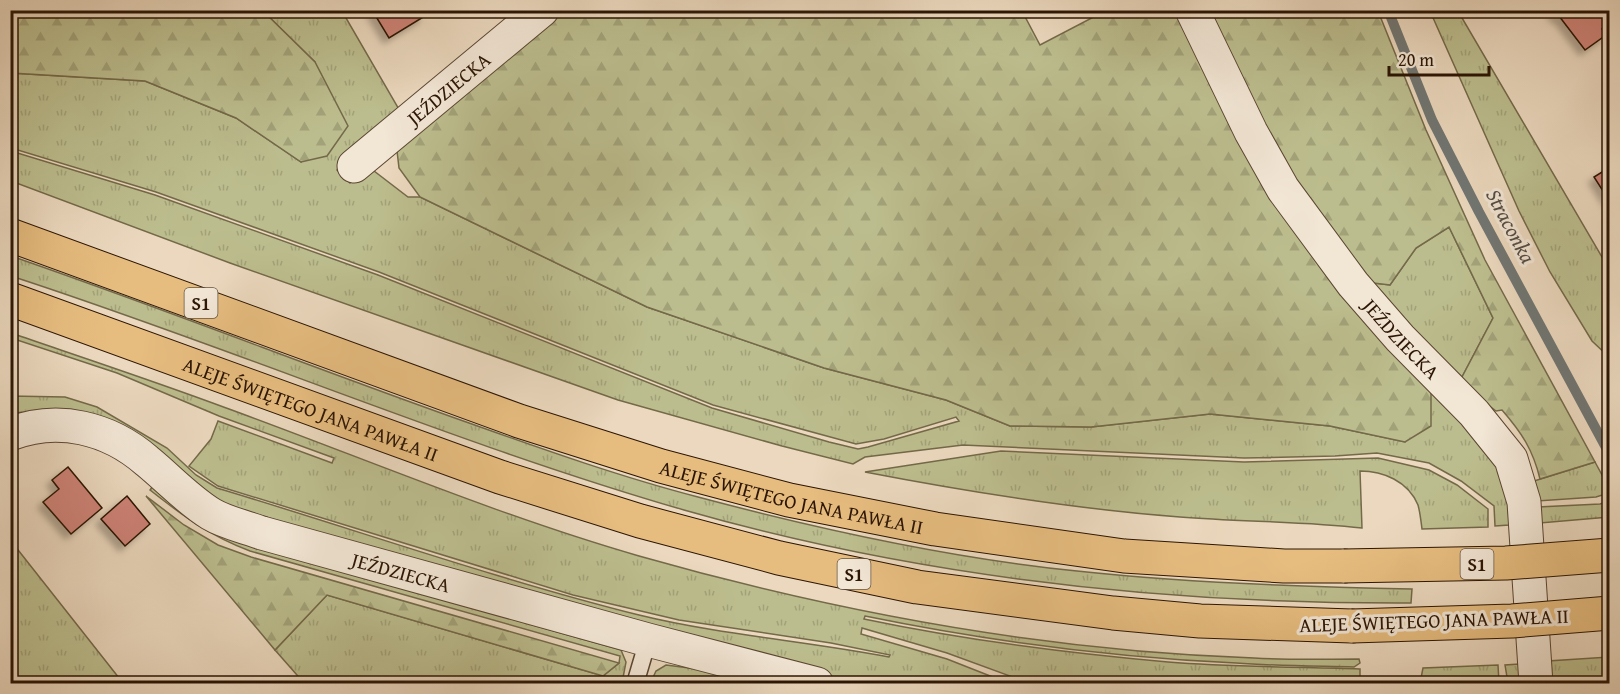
<svg xmlns="http://www.w3.org/2000/svg" width="1620" height="694" font-family="'Gentium Book Plus',serif">
<defs>
<pattern id="grass-tufts" width="24" height="20" patternUnits="userSpaceOnUse" patternTransform="scale(1.5)"><rect width="24" height="20" fill="#bcbd8e"/><path d="M3 7l-1-3M5 7V3M7 7l1-3M15 17l-1-3M17 17v-4M19 17l1-3" fill="none" stroke="#a2a279"/></pattern>
<pattern id="forest-firs" width="22" height="20" patternUnits="userSpaceOnUse" patternTransform="scale(1.5)"><rect width="22" height="20" fill="#bcbd8e"/><path d="M5 1l3.5 6h-7zM16 11l3.5 6h-7z" fill="#a2a279"/></pattern>
<filter id="shadow"><feDropShadow dx="-5.5" dy="5.5" stdDeviation="3" flood-color="#0004"/></filter>
</defs>
<rect width="100%" height="100%" fill="#ebd8be"/>
<filter id="stains"><feTurbulence type="fractalNoise" baseFrequency=".00333" numOctaves="4"/><feColorMatrix values="0 0 0 0 .2 0 0 0 0 .09 0 0 0 0 .02 0 0 0 .5 -.17"/></filter>
<radialGradient id="worn" r=".72"><stop offset=".6" stop-color="#630" stop-opacity="0"/><stop offset="1" stop-color="#630" stop-opacity=".3"/></radialGradient>
<path fill="url(#grass-tufts)" stroke="#746949" stroke-width="1.5" d="M263,11H342L400,111L337,170L350,183L362,173L374,171L408,197H420L647,307L824,368L946,400L1010,426L1091,427L1210,414L1330,426L1405,442L1431,383L1501,471L1508,496L1509,525L1495,526L1494,506L1461,481L1429,463L1377,453L1335,456L1244,458L963,445L865,457L853,464L782,446L618,400L230,263L11,181V151L155,195L378,275L712,408L829,442L858,449L868,447L959,421L956,417L884,439L856,444L713,405L379,272L156,192L11,148L10,73L145,81L236,118L301,162L315,62Z
M1430,11H1458L1609,269V357L1592,341L1550,272L1519,211Z
M1449,227L1493,318L1462,377L1357,281L1390,285L1416,248Z
M11,256C165,309 316,369 469,423C545,450 621,477 698,497C822,530 949,558 1077,571C1188,583 1300,587 1412,589L1411,603C1166,604 921,578 684,510C456,444 236,349 11,276Z
M11,333C84,358 157,382 229,409C366,459 500,516 639,556C839,613 1047,651 1254,658C1289,660 1324,659 1359,659L1360,663L1354,667C1315,666 1275,666 1236,663C1111,657 987,641 865,616L864,619C964,640 1066,653 1168,662C1232,667 1296,667 1360,669V683H1029L947,653L862,628L861,634L947,659L1008,683H855L770,663L334,539L228,505L47,411L11,413L10,396L65,397L97,407L167,448L196,475L217,488C357,530 496,579 639,615C721,635 806,641 889,657L890,655L831,643L679,620L573,595L218,486L189,466L211,439L218,421L332,463L334,458L219,416L117,373L11,338Z
M1001,451L1244,462L1378,458L1429,470L1457,485L1488,509V527L1422,529C1421,521 1420,512 1418,505C1408,481 1383,471 1360,471L1362,528C1302,521 1241,522 1180,517C1074,509 969,492 865,472Z
M1595,462L1609,488V493L1596,497L1537,501L1534,481Z
M154,484L329,567L621,650L626,662L622,683H304L275,650L327,595L603,676L619,663L620,656L250,551C210,536 183,516 150,490Z
M1609,501V517L1540,523L1538,507L1600,504Z
M11,541L123,683H11Z
M1609,657V683H1553L1550,678L1548,661Z
M1519,664L1520,683H1508L1505,665Z
M666,665L697,669L755,683L650,684L656,671Z
M1498,665L1499,683H1420L1423,668Z"/>
<path fill="url(#forest-firs)" stroke="#746949" stroke-width="1.5" d="M10,11H263L315,62L348,126L327,156L301,162L236,118L145,81L11,73Z
M558,11H1022L1040,45L1105,11H1182L1431,383V426L1405,442L1330,426L1210,414L1091,427L1010,426L946,400L824,368L647,307L420,197L399,168L396,142Z
M1201,11H1378L1426,130L1485,260L1595,462L1540,479C1533,450 1522,433 1502,410L1496,411L1461,384L1462,377L1493,318L1449,227L1416,248L1390,285L1357,281L1290,188Z
M146,496L184,525L218,545L251,557L619,663L603,676L327,595L275,650Z"/>
<g fill="none" stroke-linecap="round" stroke-linejoin="round">
<path stroke="#717673" stroke-width="10" d="M1388,10L1432,120L1479,212L1610,455"/>
</g>
<path fill="#cd8276" stroke="#2b1504" stroke-width="1.5" filter="url(#shadow)" d="M372,10H421L425,16L389,38Z
M1552,10H1610V23L1602,29L1606,35L1585,50L1559,16L1557,17Z
M1610,167V202L1594,177Z
M68,467L102,508L71,534L43,502L59,489L52,480Z
M127,496L150,524L125,546L101,519Z"/>
<g fill="none" stroke-linecap="round" stroke-linejoin="round">
<g stroke="#5b4632" stroke-width="19">
<path id="lane" d="M635,684L648,640"/>
</g>
<g stroke="#5b4632" stroke-width="35">
<g id="street">
<path id="s1" d="M1192,10L1251,132L1283,189L1353,284L1400,338L1474,413L1511,459L1524,502L1536,684"/>
<path id="s2" d="M354,166L542,10"/>
<path id="s3" d="M10,434C58,415 109,428 147,461C169,479 187,499 211,514C226,523 246,527 262,533L648,640L817,684"/>
</g>
</g>
<g stroke="#2b1504" stroke-width="35">
<g id="highway">
<path id="s4" d="M10,235L519,421L661,466L789,500L935,529L1124,556L1284,566H1344"/>
<path id="s5" d="M10,299L500,477L640,521L779,558L917,587L1113,613L1200,621L1352,626"/>
</g>
</g>
<use href="#lane" stroke="#f2e6d5" stroke-width="16"/>
<use href="#street" stroke="#f2e6d5" stroke-width="33"/>
<use href="#highway" stroke="#e6bc7f" stroke-width="33"/>
<g stroke="#2b1504" stroke-width="35" stroke-linecap="butt">
<path id="highway-bridge" d="M1344,566L1506,563L1610,555
M1352,626L1512,621L1610,613"/>
</g>
<use href="#highway-bridge" stroke="#e6bc7f" stroke-width="33"/>
</g>
<g text-anchor="middle" dominant-baseline="central" stroke-width="6" stroke-linejoin="round" paint-order="stroke">
<g fill="#f2e6d5" stroke="#675443" stroke-width="1.5">
<rect x="184.5" y="288" width="33" height="30" rx="4.5"/>
<rect x="1460.5" y="549" width="33" height="30" rx="4.5"/>
<rect x="837.5" y="559" width="33" height="30" rx="4.5"/>
</g>
<g font-size="18" font-weight="bold" fill="#2b1504">
<text x="201" y="303">S1</text>
<text x="1477" y="564">S1</text>
<text x="854" y="574">S1</text>
</g>
<g font-size="20" fill="#2b1504" stroke="#f2e6d5">
<text stroke="none"><textPath href="#s2" startOffset="122">JEŹDZIECKA</textPath></text>
<text stroke="none"><textPath href="#s1" startOffset="392">JEŹDZIECKA</textPath></text>
<text stroke="none"><textPath href="#s5" startOffset="320">ALEJE ŚWIĘTEGO JANA PAWŁA II</textPath></text>
<text stroke="none"><textPath href="#s4" startOffset="825">ALEJE ŚWIĘTEGO JANA PAWŁA II</textPath></text>
<text stroke="none"><textPath href="#s3" startOffset="429">JEŹDZIECKA</textPath></text>
<text transform="translate(1434 620) rotate(-2)">ALEJE ŚWIĘTEGO JANA PAWŁA II</text>
</g>
<g font-size="21" font-style="italic" fill="#544d45" stroke="#f2e6d5">
<text transform="translate(1511 226) rotate(62)">Straconka</text>
</g>
</g>
<rect width="1620" height="694" fill="none" stroke="#ebd8be" stroke-width="36"/>
<rect x="12" y="12" width="1596" height="670" fill="none" stroke="#2b1504" stroke-width="3"/>
<rect x="18" y="18" width="1584" height="658" fill="none" stroke="#2b1504" stroke-width="1.5"/>
<path d="M1389 66v9h100v-9" fill="none" stroke="#2b1504" stroke-width="3"/>
<text x="1398" y="66" font-size="18" fill="#2b1504" stroke="#f2e6d5" stroke-width="4.5" paint-order="stroke">20 m</text>
<rect width="100%" height="100%" filter="url(#stains)"/>
<rect width="100%" height="100%" fill="url(#worn)"/>
</svg>
